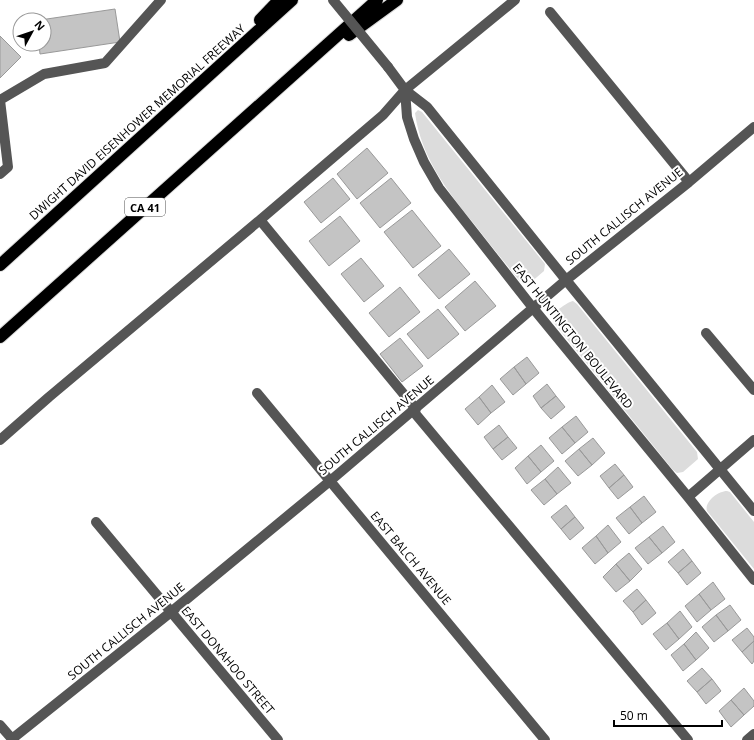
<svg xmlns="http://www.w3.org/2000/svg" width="754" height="740" font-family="'Open Sans',sans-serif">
<rect width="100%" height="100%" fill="#fff"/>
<path fill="#dcdcdc" d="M418,110L422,112L545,264L544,271L530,283L525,284L519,280C504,262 489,243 475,225C447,191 421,157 415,113Z
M573,301L577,304L697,452L698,459L683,472L677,473L673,470L554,323C553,321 552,319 553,317C554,311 568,302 573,301Z
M727,491L730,492L754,522V569L707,511C704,502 718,491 727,491Z"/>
<path fill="#c4c4c4" stroke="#999" d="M115,9L120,42L40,54L39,44H44V20H40Z
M0,36L21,57L0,78Z
M367,148L388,173L357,199L337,174Z
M333,178L350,199L321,223L304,202Z
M391,178L411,203L380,228L360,203Z
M412,210L441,246L413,268L384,232Z
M340,216L360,241L329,266L309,241Z
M449,249L470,274L439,299L418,275Z
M361,258L384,286L364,302L341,274Z
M475,281L496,306L465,331L445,307Z
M400,287L420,312L389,337L369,313Z
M438,309L459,334L428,359L407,334Z
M400,338L423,366L402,382L380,354Z
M527,357L539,373L526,384L514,367Z
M514,367L526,384L513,395L500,379Z
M547,384L556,396L541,408L533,396Z
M492,385L505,402L491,413L479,397Z
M556,396L565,407L551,419L541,408Z
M479,397L491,413L478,425L465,409Z
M576,416L588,432L575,443L562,427Z
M499,425L508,437L493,449L484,437Z
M562,427L575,443L562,454L549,438Z
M508,437L517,448L502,460L493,449Z
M593,438L605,453L592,465L579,449Z
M541,445L554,461L541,472L528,456Z
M579,449L592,465L578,476L565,461Z
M528,456L541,472L527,484L515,468Z
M615,464L624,475L609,488L600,476Z
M558,467L571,483L557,494L545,479Z
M624,475L633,487L618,499L609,488Z
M545,479L557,494L544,505L531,490Z
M644,496L656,512L642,523L630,507Z
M566,505L575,517L561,529L551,517Z
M630,507L642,523L629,534L616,518Z
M575,517L584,528L570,540L561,529Z
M608,525L621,542L608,553L596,536Z
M663,526L675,542L662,553L649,537Z
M596,536L608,553L595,564L582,548Z
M649,537L662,553L648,564L635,548Z
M683,549L692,561L678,573L668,562Z
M629,553L642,569L630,581L616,564Z
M692,561L701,573L687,585L678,573Z
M616,564L630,581L616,592L603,577Z
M713,582L725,599L711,610L699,594Z
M637,589L646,600L633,612L623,601Z
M699,594L711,610L697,622L685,606Z
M646,600L656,613L642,625L633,612Z
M730,605L741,620L728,631L716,615Z
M680,611L692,627L679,639L667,623Z
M716,615L728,631L714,642L702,627Z
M667,623L679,639L666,650L653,634Z
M747,628L754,637V641L742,652L732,640Z
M696,632L709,648L696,660L684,644Z
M754,641V661L752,664L742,652Z
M684,644L696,660L683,671L671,655Z
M702,668L712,679L697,692L687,681Z
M712,679L721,691L706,704L697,692Z
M744,688L754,701V706L744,715L731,700Z
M731,700L744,715L731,727L719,711Z"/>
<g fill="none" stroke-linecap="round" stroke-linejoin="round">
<g stroke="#dbdbdb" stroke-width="14">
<path id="highway" d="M260,20L279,0
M349,35L397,0
M0,265L292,0
M0,337L377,0"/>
</g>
<path stroke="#555" stroke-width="10" d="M550,12L689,182
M388,67L405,90L427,107L566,280L754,511
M405,90L407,117L414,139L424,162L439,188L533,308L688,497L754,580
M0,174L8,167L0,100L44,74L105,63L161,0
M706,333L754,390
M257,393L545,740
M416,409L260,220L383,115L405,90L515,0
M413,411L688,740
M0,440L49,397L260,220
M688,497L754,440
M96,522L278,740
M0,725L13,740
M12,739L171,612L330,481L566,280L689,182L754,127
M747,740L754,734"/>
<use href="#highway" stroke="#000" stroke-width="12"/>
<path stroke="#555" stroke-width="10" d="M333,0L388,67"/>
</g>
<g text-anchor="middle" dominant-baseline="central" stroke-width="4" stroke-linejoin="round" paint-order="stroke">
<rect fill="#fff" stroke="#4c4c4c" stroke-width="1" x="125" y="198" width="40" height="18" rx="3"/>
<g font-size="11" font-weight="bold" fill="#000">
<text x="145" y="207">CA 41</text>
</g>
<g font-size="12" fill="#000" stroke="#fff">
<text transform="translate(137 122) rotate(-42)">DWIGHT DAVID EISENHOWER MEMORIAL FREEWAY</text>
<text transform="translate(624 216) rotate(-39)">SOUTH CALLISCH AVENUE</text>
<text transform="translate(573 336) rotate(51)">EAST HUNTINGTON BOULEVARD</text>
<text transform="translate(376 425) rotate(-40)">SOUTH CALLISCH AVENUE</text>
<text transform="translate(411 558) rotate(50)">EAST BALCH AVENUE</text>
<text transform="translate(126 631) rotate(-39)">SOUTH CALLISCH AVENUE</text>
<text transform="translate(228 660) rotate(50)">EAST DONAHOO STREET</text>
</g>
</g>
<g transform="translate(32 32) rotate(50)"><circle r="19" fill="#ffffff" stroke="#999999"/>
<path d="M0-3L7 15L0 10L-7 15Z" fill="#000000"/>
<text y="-6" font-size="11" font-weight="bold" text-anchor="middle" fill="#000000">N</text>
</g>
<path d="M614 720v6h108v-6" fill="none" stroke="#000000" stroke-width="2"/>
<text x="620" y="720" font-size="12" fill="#000000" stroke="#ffffff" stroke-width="3" paint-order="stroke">50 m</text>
</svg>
